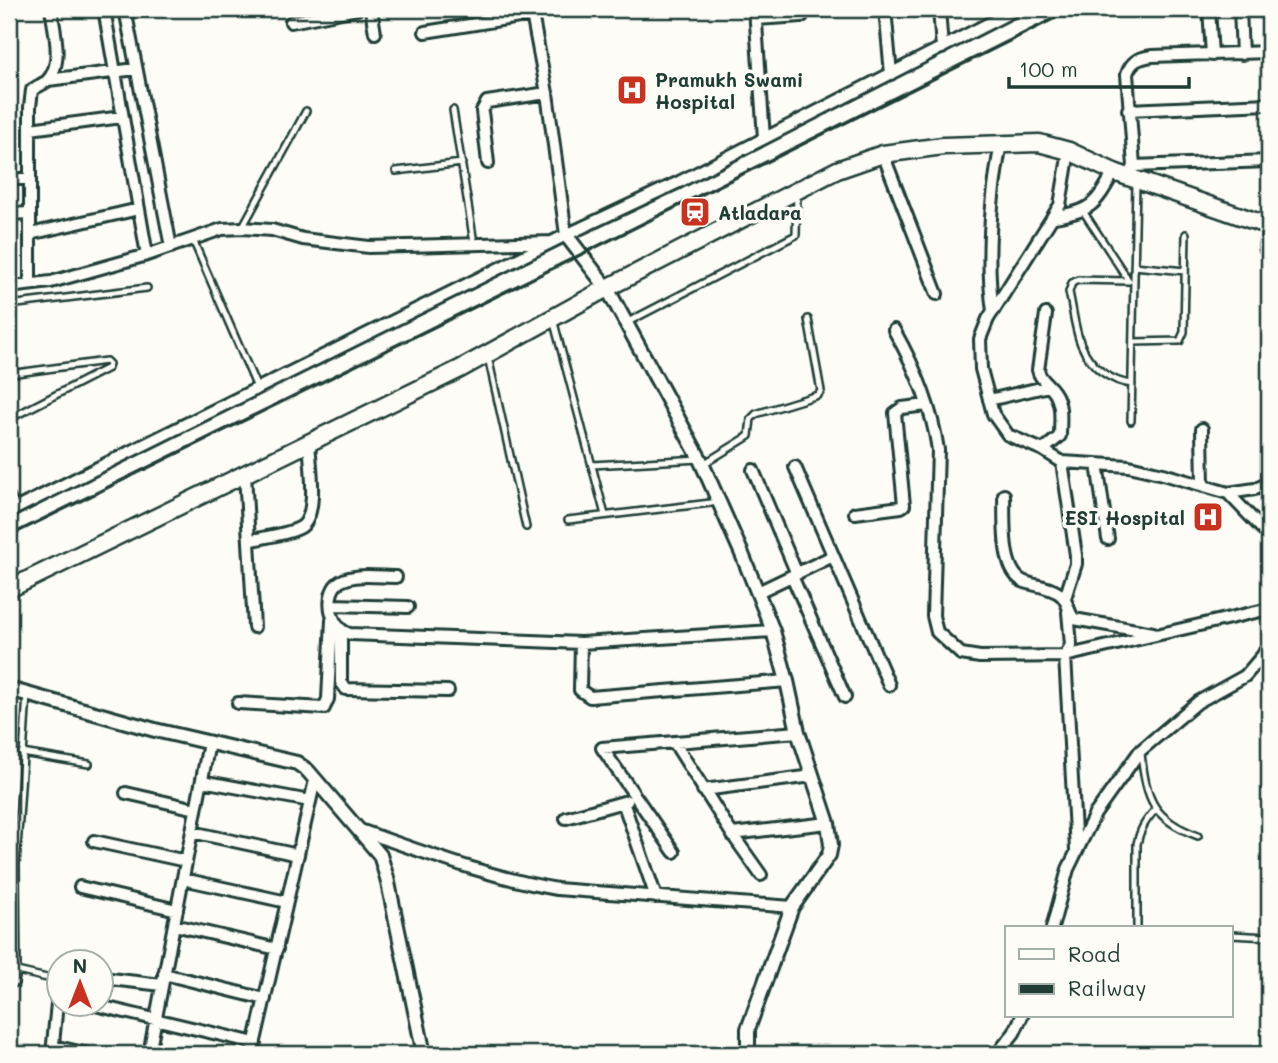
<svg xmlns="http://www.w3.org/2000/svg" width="1278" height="1063" font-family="Mali,sans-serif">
<rect width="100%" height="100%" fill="#fdfcf7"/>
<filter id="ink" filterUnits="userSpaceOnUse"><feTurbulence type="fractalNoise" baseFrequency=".0143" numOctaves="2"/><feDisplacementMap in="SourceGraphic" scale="14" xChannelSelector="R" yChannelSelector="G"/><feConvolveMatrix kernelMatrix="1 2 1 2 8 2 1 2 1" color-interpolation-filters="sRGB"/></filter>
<g filter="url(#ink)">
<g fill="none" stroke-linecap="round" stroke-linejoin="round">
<g stroke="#1f3d34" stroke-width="10">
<path id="service" d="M453,110L474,243
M396,171L462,163
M1083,211L1129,281
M242,228L306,111
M1266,229C1263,241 1258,250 1269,259
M193,240L258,390
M1134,266L1185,271
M1129,281L1078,280L1072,283L1069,292C1076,323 1075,351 1102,372C1112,379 1120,383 1132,384
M9,305L147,288
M553,319L605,515
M626,323L796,235L797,192
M1133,342L1180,341L1184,332L1186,234
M488,357L526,527
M9,374L106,361L109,364L108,368L9,419
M1131,421L1136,183
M592,465L700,459
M702,465L749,436L751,419L756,414L818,395L821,391L808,319
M9,492L17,508
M568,520L719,502
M22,753L89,764
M1141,754C1147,800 1152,819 1198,836
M1137,928V844C1140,829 1146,820 1156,809
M1231,935L1269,937
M17,971L47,978
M9,986L15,983L17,971L16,865L27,694"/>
</g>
<g stroke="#1f3d34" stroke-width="16">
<path id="minor" d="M104,9L147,255
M125,9L171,247
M371,9L375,33
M531,9L547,93L566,235
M755,9L764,138
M885,9L891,74
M939,9L942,48
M1209,9L1212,55
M1240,9L1242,54
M756,19L802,16L806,9
M291,22L357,9
M425,32L532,15
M48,80L136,69
M1128,110L1269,104
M30,129L122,117
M1069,151L1060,205L988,319L980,339L981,369L993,414L1008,435L1043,450L1062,462L1129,466L1163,474L1228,493L1255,489L1269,483
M883,154L937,294
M488,163L482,111L487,102L547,93
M1134,166L1269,161
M1129,178L1134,166L1127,74C1131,61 1139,58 1152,56L1269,52
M9,179H30
M9,214L30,213
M1055,217C1093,210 1095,205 1114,172
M30,234L139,209
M30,284V107L32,90C36,87 43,84 47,81C64,64 54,29 51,9
M9,287L51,282L147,255L222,229L242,228L272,230L303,239L369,247L552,242
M993,311C985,255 991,197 1001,143
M894,330C915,367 932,408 938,450L933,616L937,632L961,654L980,657L1065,656L1269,609
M989,400L1049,386
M1202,429L1203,486
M1043,450L1060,436C1060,421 1063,405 1054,392C1048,383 1040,380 1038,370L1046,314
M1062,462L1076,555V564L1065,598
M1097,464L1108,539
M795,467L889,685
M753,470L797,574
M245,474L254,627
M1228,493L1269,536
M1004,495C1005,518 1000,573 1025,582C1036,586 1052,587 1061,595C1068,601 1068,612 1074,619L1153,633
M9,512L566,235L679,182L1017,9
M855,513L901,507L904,505L895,413L902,408L927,405
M249,541C263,537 290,534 301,527C319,515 310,462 309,443
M792,576L845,697
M396,577C380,577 356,573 341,581C323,591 329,629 350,634L581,643L773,631
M758,592L833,556
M332,605L408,607
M1068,612L1071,645L1065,656L1076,850
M341,632V682L346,689L448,691
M581,643L580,690L590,697L787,681
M238,703L324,708L328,699L332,620
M674,742L732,834L761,875
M202,781L310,801
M703,790L813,776
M126,793L196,809
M623,802L656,897
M566,818L627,801
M357,829C423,852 488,877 557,889L792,907
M192,832L298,855
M732,834L828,823
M94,841L186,861
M674,852L602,748L798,732
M183,879L287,902
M80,887L177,910
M174,925L277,949
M1052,928L1068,869L1095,814L1140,751L1198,702L1245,676L1263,655L1269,643
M164,974L265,999
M102,978L162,985
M91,1004L255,1043
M53,1046L88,1054
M52,1054L60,973
M149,1054L209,743
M252,1054L315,780
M997,1054L1014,1033L1022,1016"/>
</g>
<g stroke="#1f3d34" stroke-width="18">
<path id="tertiary" d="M566,235L607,288L700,459L742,554L773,631L787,681L798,732L828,823L831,845L829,855L792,907L748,1029V1054
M9,689L155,730L297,763L308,771L380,855L387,878L424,1054"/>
</g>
<g stroke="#1f3d34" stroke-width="21">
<path id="primary" d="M9,589L460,369L607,288L837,170L883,154L943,146L1039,143L1069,151L1114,172L1269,226"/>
</g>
<use href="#service" stroke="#fdfcf7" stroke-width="5"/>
<use href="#minor" stroke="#fdfcf7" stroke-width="10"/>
<use href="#tertiary" stroke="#fdfcf7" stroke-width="12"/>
<use href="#primary" stroke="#fdfcf7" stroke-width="16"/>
<path stroke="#1f3d34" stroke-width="3.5" d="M9,536L580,255L1073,9"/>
</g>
</g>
<defs>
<g id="hospital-square" transform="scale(1.575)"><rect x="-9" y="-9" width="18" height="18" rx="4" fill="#c8321e" stroke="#fdfcf7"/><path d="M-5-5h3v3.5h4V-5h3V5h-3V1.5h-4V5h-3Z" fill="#fff"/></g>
<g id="station-square" transform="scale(1.575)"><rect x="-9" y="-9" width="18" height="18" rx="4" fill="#c8321e" stroke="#fdfcf7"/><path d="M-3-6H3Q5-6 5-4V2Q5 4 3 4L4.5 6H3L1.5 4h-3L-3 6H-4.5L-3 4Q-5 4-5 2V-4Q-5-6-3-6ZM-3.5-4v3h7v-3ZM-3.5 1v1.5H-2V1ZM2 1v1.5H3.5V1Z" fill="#fff"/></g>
</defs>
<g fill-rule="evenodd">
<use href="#hospital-square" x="632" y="90"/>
<use href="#station-square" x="695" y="212"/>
<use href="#hospital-square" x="1208" y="517"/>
</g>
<g text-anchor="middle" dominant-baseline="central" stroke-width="7" stroke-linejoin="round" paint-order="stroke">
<g font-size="19" font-weight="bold" fill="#1f3d34" stroke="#fdfcf7" text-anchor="start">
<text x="655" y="79">Pramukh Swami<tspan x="655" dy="22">Hospital</tspan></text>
<text x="718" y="212">Atladara</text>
<text x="1185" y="517" text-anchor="end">ESI Hospital</text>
</g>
</g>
<rect width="1278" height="1063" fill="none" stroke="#fdfcf7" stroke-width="35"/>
<rect x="18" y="18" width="1243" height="1028" fill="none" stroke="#1f3d34" stroke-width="2.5" filter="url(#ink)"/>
<rect x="1005" y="926" width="228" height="91" fill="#fdfcf7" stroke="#a4b0a9" stroke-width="2"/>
<rect x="1019" y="949" width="35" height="10" fill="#fdfcf7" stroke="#a4b0a9" stroke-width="2"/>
<text x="1068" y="962" font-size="21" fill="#1f3d34">Road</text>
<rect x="1019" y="984" width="35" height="10" fill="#1f3d34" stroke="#a4b0a9" stroke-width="2"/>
<text x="1068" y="996" font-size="21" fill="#1f3d34">Railway</text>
<g transform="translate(80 983)"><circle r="33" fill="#fdfcf7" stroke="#a4b0a9" stroke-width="2"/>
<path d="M0-5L12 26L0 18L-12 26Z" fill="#c8321e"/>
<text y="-10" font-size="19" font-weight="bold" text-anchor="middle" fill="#1f3d34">N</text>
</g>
<path d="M1009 77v10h180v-10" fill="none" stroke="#1f3d34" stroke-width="3.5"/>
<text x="1019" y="77" font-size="21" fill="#1f3d34" stroke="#fdfcf7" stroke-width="5" paint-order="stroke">100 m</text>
</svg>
